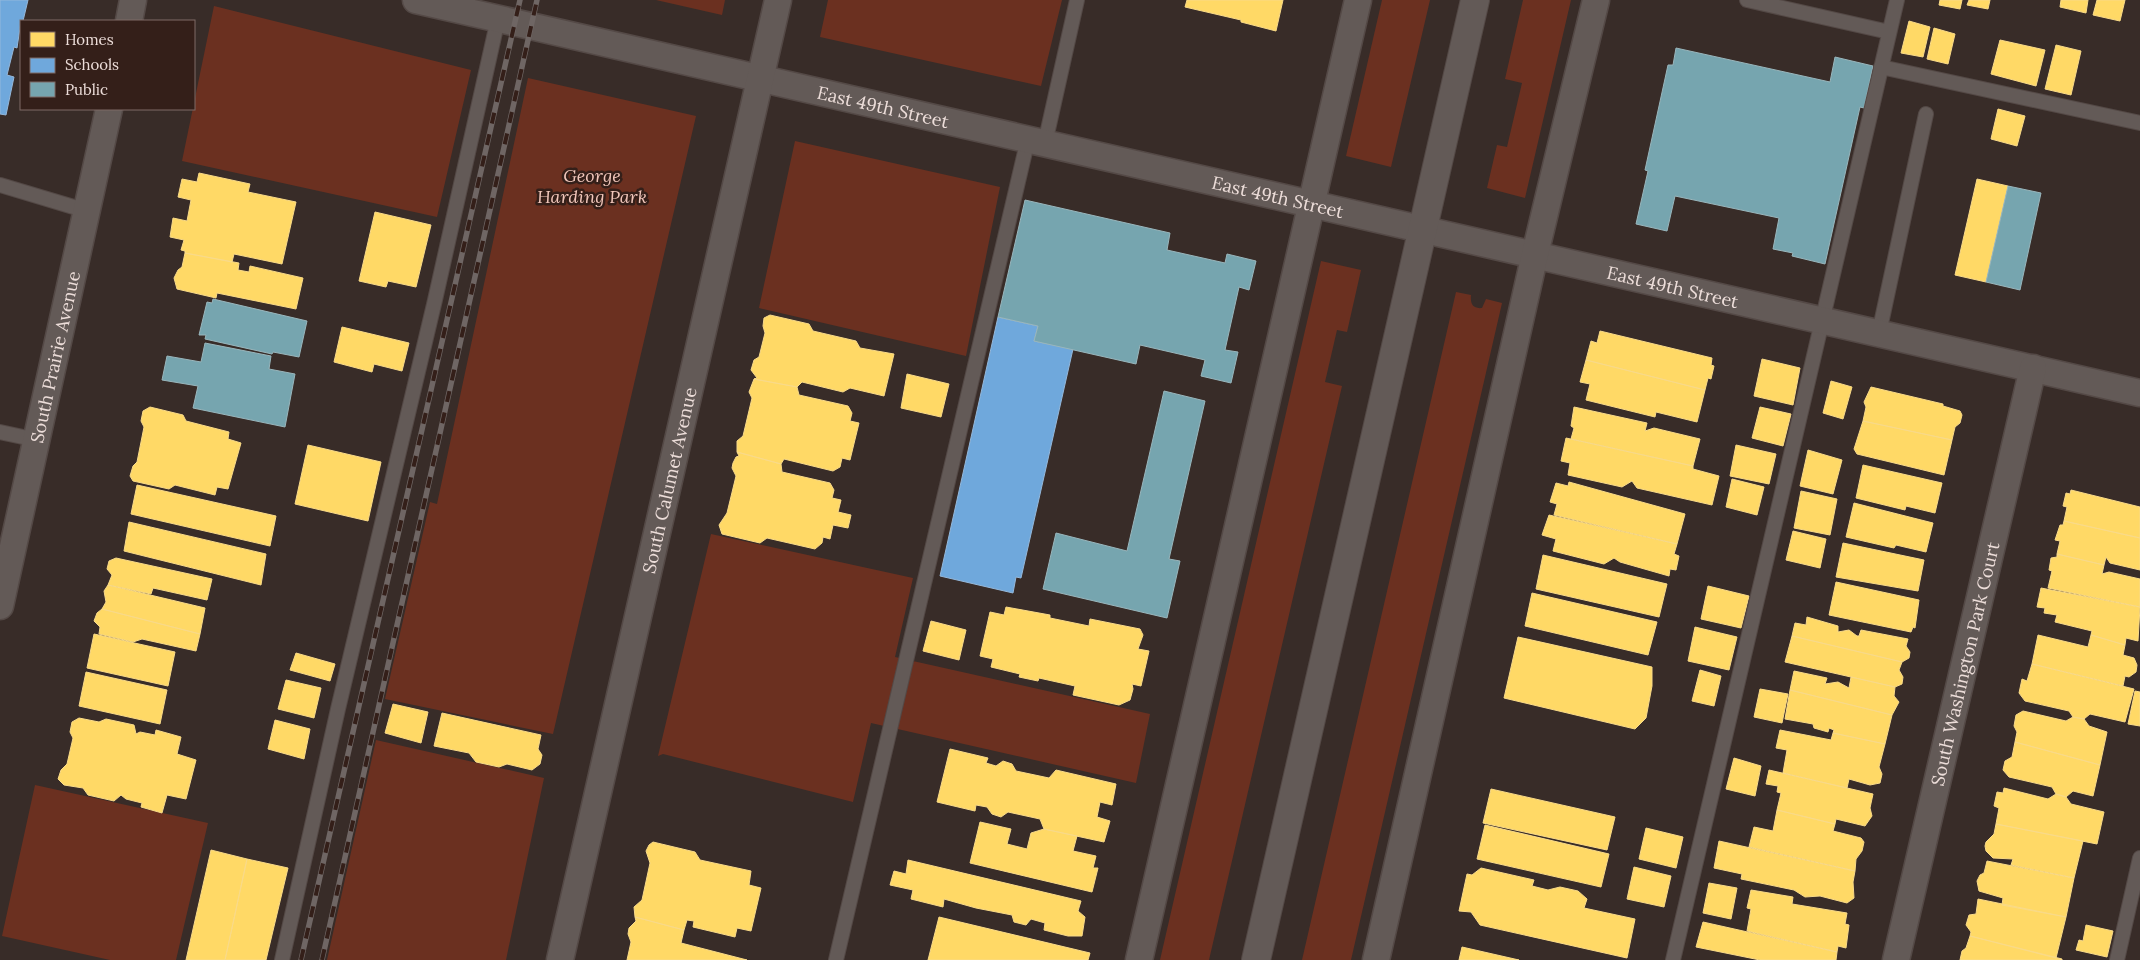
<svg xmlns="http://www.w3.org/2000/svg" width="2140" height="960" font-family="Lora,serif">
<rect width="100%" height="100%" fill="#382c28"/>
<path fill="#6b3020" d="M656,0H725L722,15Z
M828,0H1062L1041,86L820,37Z
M1382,0H1430L1391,167L1346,156Z
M1523,0H1571L1525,198L1487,188L1497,145L1507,147L1522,83L1505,79Z
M214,6L471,70L437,217L182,161Z
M528,78L696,116L553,734L385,699L430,502L437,504Z
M795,141L1000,187L966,356L759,308Z
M1321,261L1361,270L1347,332L1337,330L1325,382L1342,386L1209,960H1160Z
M1456,292L1471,295C1470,304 1473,309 1482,308L1486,299L1502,303L1351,960H1302Z
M711,534L913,578L895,657L1150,714L1136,783L871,723L853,802L663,754L658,756Z
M376,740L544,778L506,960H327Z
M35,785L208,823L176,960H110L2,936Z"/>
<path fill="#ffd966" stroke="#f9da88" d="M1187,0H1283L1276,31L1241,22V20L1185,7Z
M1940,0H1962L1960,9L1939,5Z
M1969,0H1990L1988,9L1967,5Z
M2061,0H2088L2086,13L2060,7Z
M2097,0H2125L2120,21L2093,15Z
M1909,21L1930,27L1923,57L1901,53Z
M1934,28L1955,34L1948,64L1927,59Z
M2000,40L2045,50L2036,86L1991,74Z
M2056,45L2081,51L2071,95L2045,89Z
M1998,109L2025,116L2017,146L1991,139Z
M199,173L250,184L248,192L296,202L282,264L234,254L232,262L185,253V251L181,250L184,240L170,237L173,218L187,221L191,200L178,197L182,179L197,182Z
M1977,179L2008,186L1986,282L1955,275Z
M375,212L431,225L416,287L388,281L386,287L359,281Z
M185,253L239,263L238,270L249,272L250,266L303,278L296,309L217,293L216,298L177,289L174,278L178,270L182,267Z
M770,315L809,324L813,331L856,341L860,348L894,354L884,396L850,388L843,392L802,382L797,387L754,379L757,378L751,370L754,360L759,357L765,333L763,326L764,318Z
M342,327L409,343L402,371L374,364L372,372L334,362Z
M1600,331L1712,358L1711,365L1714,366L1711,379L1708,378L1705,390L1586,360L1591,341L1597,343Z
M1762,359L1800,368L1793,405L1754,396Z
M1586,360L1705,390L1697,422L1656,412L1655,417L1586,400L1590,384L1580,382Z
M907,374L949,384L941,417L901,408Z
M754,379L797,387L799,395L848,406L852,413L850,421L859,423L850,460L842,458L840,467L833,471L784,459L781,464L737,452V441L743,436L752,398L749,392Z
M1831,381L1852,387L1843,419L1823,413Z
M1871,387L1943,404V406L1960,411L1962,415L1960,423L1955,427L1952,440L1863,421L1866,407L1864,402Z
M150,407L183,415L186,421L229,432L228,439L241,443L228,489L217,487L215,495L175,485L169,489L133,481L130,476L133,466L137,462L144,427L141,421L143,411Z
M1574,407L1647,423L1645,431L1654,428L1700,439L1693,466L1571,439L1574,428L1571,426Z
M1760,407L1791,414L1783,446L1752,438Z
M1863,421L1952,440L1944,475L1857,454L1854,449Z
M1566,438L1693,466V469L1719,476L1712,505L1637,488L1632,481L1622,487L1568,475L1570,463L1561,461Z
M308,445L381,462L368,521L295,504Z
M1736,445L1776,454L1769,484L1730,476Z
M1808,450L1842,460L1833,494L1800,486Z
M737,452L781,464L782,472L830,483L834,490L832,498L841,500L838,512L851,515L848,528L833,525L830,539L823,537L822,543L815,549L767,538L760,543L722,534L719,525L727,513L736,476L732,468L733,463L736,457L739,456Z
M1863,465L1942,483L1935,513L1906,506L1905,510L1856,498Z
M1732,479L1764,487L1757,515L1726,507Z
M1569,482L1685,514L1677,544L1554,515L1557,504L1550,502L1556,483L1568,486Z
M137,485L276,516L270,546L131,514Z
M2071,490L2140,507V538L2064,521L2067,507L2063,506L2066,493L2070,494Z
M1801,491L1837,499L1830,535L1794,528Z
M1854,503L1933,523L1926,552L1896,545L1894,548L1846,537Z
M1549,515L1677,544L1674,554L1679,556L1676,570L1670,569L1669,576L1620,562L1614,558L1604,564L1553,551L1556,539L1542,535Z
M2064,521L2140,538V570L2110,563L2106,557L2104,565L2057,554L2060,541L2055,540L2060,525H2063Z
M129,522L266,554L261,585L124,551Z
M1793,531L1826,539L1820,568L1786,560Z
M1843,543L1924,560L1918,591L1836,577Z
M2057,554L2104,565L2102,574L2109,572L2140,579V607L2048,588L2052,571L2049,570L2051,558L2057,557Z
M1543,555L1667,584L1659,617L1536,589Z
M116,558L212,579L207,600L153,588L151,594L108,585L112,575L107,569L109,561Z
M1836,582L1919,600L1915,628L1913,627L1911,632L1829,615Z
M108,585L205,608L200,634L102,609L106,602L104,591Z
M1708,586L1749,596L1741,628L1701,619Z
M2041,588L2140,607L2138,641L2126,638L2125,645L2091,635L2092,631L2055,622L2057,615L2044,613L2045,608L2037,607Z
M1532,593L1657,622L1648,655L1525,626Z
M1006,607L1050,615V618L1089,626L1090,619L1140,629L1143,635L1138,649L1149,651L1141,686L1132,684L1133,689L1130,700L1119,705L1073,695L1075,686L1039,678L1038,681L1019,677L1020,674L991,667L993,659L980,656L990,612L1004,615Z
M102,609L200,634L196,651L142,639L133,642L99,634L100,627L94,621L97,613Z
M1807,617L1838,626V632L1849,630L1857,636H1859L1861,630L1908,639L1906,646L1910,652L1909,658L1902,662L1792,636L1795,623L1806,625Z
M931,621L966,630L959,660L923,651Z
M1695,627L1737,637L1729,670L1688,661Z
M94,634L175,652L168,686L87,668Z
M2038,635L2088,647L2091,635L2125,645L2123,655L2134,658L2137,665L2136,672L2129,677L2125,676L2123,686L2032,664Z
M1792,636L1902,662L1899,670L1903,677L1902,684L1895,687L1785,662Z
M1518,637L1652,667V686L1646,718L1635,729L1504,698Z
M296,653L335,664L330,681L290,670Z
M2032,664L2134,689L2125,722L2090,714L2084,719L2073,717L2069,711L2025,701L2019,693L2022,679L2027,681Z
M1700,670L1721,676L1714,706L1692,701Z
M1794,671L1827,678L1825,684L1838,682L1849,688L1851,677L1895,687L1894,696L1899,702L1892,715L1790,690Z
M86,672L167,690L160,724L79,706Z
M286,680L321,688L314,718L278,709Z
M1760,689L1788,694L1782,723L1754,717Z
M1790,690L1892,715L1885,744L1833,733L1834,730L1829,728L1828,732L1814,728L1813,724L1785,719Z
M2135,691L2140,692V726L2128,724Z
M393,704L428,712L421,743L385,733Z
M2023,711L2066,721L2073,717L2084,719L2089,726L2107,732L2100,765L2015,742L2017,732L2014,726L2016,715Z
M442,713L541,735L538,749L542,755L540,764L532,770L507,764L499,767L476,762L469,753L434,746Z
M79,718L99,722L106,719L134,725L136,734L140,732L155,735L156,730L181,737L177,754L196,760L186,799L167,795L162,813L141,807L142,803L126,799L121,795L114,801L88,795L83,788L64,785L58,779L61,770L67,764L73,738L70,732L72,722Z
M275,720L310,729L304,759L268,749Z
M1780,730L1831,740L1833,733L1885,744L1879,767L1882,774L1880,783L1870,785L1849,779L1847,788L1783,773L1787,750L1776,748Z
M2015,742L2100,765L2093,796L2073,791L2066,797L2056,794L2052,787L2009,777L2003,770L2005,761L2012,757Z
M950,749L988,758L986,763L996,766L1003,761L1012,764L1016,771L1049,778L1056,770L1116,784L1112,805L1100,802L1097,817L1110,821L1104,842L1044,829L1040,819L1008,812L1001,817L992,814L987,807L976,805L975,811L937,802Z
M1734,758L1761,766L1755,796L1726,789Z
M1769,770L1873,794L1870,808L1872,816L1865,826L1836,819L1835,824L1777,810L1781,793L1777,792L1778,786L1766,784Z
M2004,788L2048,799L2056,794L2066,797L2071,804L2104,812L2097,844L1996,824L1999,808L1994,806L1997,792L2003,793Z
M1491,789L1615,817L1607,850L1483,823Z
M1777,810L1835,824L1833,831L1861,838L1864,842L1862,851L1856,859L1855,871L1749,847L1754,827L1773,831Z
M980,822L1011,829L1007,844L1027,849L1031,833L1044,829L1077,836L1073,851L1096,856L1093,868H1098L1092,892L970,863Z
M1996,824L2083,841L2074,878L2011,865L2013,859L1993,858L1986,851L1985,846L1986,842L1994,834Z
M1485,825L1609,854L1601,887L1477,859Z
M1646,828L1683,837L1676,868L1639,859Z
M1719,841L1855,871L1853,882L1854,898L1847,903L1820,896L1805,897L1794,890L1741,879L1742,874L1714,868Z
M653,842L695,852L700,860L751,871L749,885L761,888L751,931L737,928L735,937L693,927L694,921L687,920L684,930L635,917L634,907L642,900L650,863L646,851L649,845Z
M211,850L247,859L225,960H186Z
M247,859L288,868L266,960H225Z
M908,860L1081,901L1078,911L1085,917L1082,936H1068L1044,930L1045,923L1031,919L1026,925L1014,922L1012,915L976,908L944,899L943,907L911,899L913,890L890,885L894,871L906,874Z
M1987,861L2074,878L2066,917L2002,905L2003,898L1979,891L1977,881L1980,875L1984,873Z
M1634,867L1671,876L1664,907L1627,899Z
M1481,868L1534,880L1532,886L1548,890L1560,887L1578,891L1587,899L1584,908L1635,919L1627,958L1480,925L1471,912L1459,911L1467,874L1472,875Z
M1709,883L1737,888L1731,919L1703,913Z
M1751,890L1793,897L1792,904L1847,913L1845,924L1849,925L1846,948L1838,946L1837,952L1747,931L1751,909L1747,908Z
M1978,899L2066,917L2056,958L1970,936L1971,932L1966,925L1969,915L1976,914Z
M635,917L684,930L681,943L747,960H627L631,942L628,934L629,928L636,921Z
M939,917L1090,953L1088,960H928Z
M1703,922L1837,952L1836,960H1760L1696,947Z
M2086,925L2113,931L2107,957L2076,950L2079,940L2083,941Z
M1970,936L2062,959V960H1960L1962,951L1966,948Z
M1462,947L1519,960H1459Z"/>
<path fill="#6fa8dc" stroke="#94b8db" d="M0,0H28L23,21H21L17,48L14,47L7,75L14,77L6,115L0,114Z
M998,317L1038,326L1034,341L1073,349L1021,578L1016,577L1013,593L940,576Z"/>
<path fill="#76a5af" stroke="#99b6bc" d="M1676,48L1830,82L1835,57L1873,66L1864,108L1860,107L1825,264L1792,256L1793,253L1773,249L1779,218L1675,196L1667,231L1636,224L1648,171L1645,170L1668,65H1673Z
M2008,186L2041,193L2020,290L1986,282Z
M1025,200L1170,233L1167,250L1225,263L1227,254L1256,261L1249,290L1239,287L1225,350L1238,352L1231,383L1201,376L1205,360L1140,345L1136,364L1034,341L1038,326L998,317Z
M213,299L307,321L299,357L273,352L272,354L205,339L206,335H199L207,302L212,303Z
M205,343L271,356L269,369L295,374L285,427L193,408L198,386L162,380L167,356L201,362Z
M1164,391L1205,401L1169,559L1180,561L1167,618L1043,589L1056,533L1127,551Z"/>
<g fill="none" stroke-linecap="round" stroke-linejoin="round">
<g stroke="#544946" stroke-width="16">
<path id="lane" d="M1747,0L1889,32
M1881,67L2140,123
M1045,143L1077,0
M0,185L87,211
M1879,333L1926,114
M0,432L37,440
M282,960L338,709L435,300L498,19
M836,960L1028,139
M1673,960L1897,0
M2117,960L2140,858"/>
</g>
<g stroke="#544946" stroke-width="29">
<g id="street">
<path id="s1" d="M416,0L2140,393"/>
<path d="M129,21L133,0"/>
<path id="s2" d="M0,606L109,109"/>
<path id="s3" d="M560,960L778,0"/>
<path d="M1139,960L1358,0"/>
<path d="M1376,960L1535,254L1596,0"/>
<path id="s4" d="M1896,960L2033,368"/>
</g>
</g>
<g stroke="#544946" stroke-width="30">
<path id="secondary" d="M1256,960L1475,0"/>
</g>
<use href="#lane" stroke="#635a57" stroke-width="14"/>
<use href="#street" stroke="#635a57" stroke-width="26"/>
<use href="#secondary" stroke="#635a57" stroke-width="28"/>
<g stroke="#6f6664" stroke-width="5.5">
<path id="rail" d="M301,960L520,0
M322,960L537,0"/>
</g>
<use href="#rail" stroke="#341f19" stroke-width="4" stroke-dasharray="11" stroke-linecap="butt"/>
</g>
<g text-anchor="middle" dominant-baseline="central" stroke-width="5" stroke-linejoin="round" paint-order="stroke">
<g font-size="18" fill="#ecddd9" stroke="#341f19">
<text stroke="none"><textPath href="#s1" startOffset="479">East 49th Street</textPath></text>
<text stroke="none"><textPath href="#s1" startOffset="884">East 49th Street</textPath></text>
<text stroke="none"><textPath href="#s1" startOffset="1289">East 49th Street</textPath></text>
<text stroke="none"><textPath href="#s2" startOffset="255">South Prairie Avenue</textPath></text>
<text stroke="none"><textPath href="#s3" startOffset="492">South Calumet Avenue</textPath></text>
<text stroke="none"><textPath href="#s4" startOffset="304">South Washington Park Court</textPath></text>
</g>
<g font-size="18" font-style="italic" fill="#f1c6ba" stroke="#341f19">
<text x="592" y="175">George<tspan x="592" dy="21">Harding Park</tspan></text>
</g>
</g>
<rect x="20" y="20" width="175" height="90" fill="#341f19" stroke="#7e6b66"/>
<rect x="30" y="32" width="25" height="15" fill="#ffd966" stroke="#7e6b66"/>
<text x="65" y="45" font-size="15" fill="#ecddd9">Homes</text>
<rect x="30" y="58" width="25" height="15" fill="#6fa8dc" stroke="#7e6b66"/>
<text x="65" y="70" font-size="15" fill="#ecddd9">Schools</text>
<rect x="30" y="82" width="25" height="15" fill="#76a5af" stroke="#7e6b66"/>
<text x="65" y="95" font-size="15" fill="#ecddd9">Public</text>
</svg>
